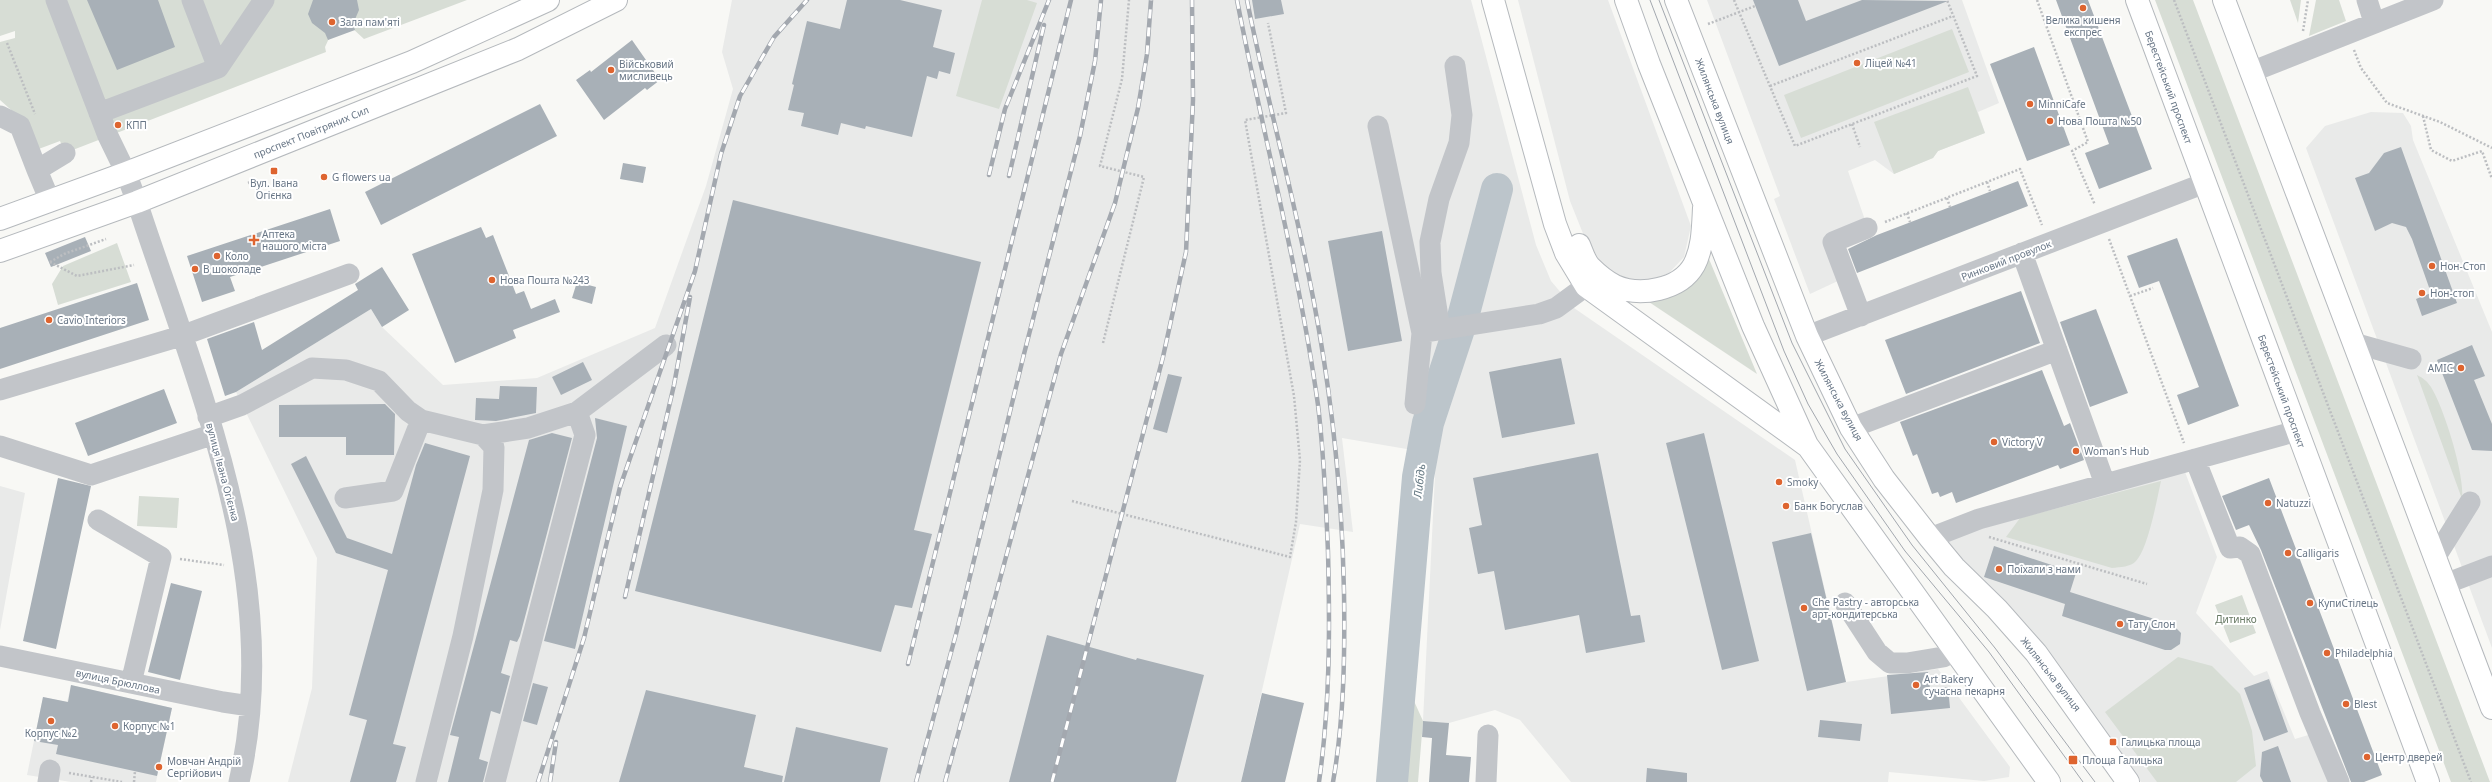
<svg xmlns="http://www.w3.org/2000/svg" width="2492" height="782" font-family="'Noto Sans',sans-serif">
<rect width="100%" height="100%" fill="#f8f8f5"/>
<path fill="#e9eae9" d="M732,0H1471L1536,245L1551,281L1574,308L1795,460L1846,682L1938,669L2010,767L2009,777L1984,781L1889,772L1888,782H1571L1520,720L1495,710L1449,723L1423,721L1436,454L1342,438L1353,532L1300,524L1241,782H288L312,688L317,558L236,392L371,309L382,327L443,385L537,378L655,328L706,186L733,89L722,52Z
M1518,0H1608L1691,226L1684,257L1669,273L1645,284L1611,278L1592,256L1570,201Z
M1707,0H1962L1999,103L1978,112L1985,133L1938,151L1933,158L1894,174L1875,160L1848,171L1865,220L1824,241L1840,280L1810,294L1774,199L1780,196Z
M2371,112L2403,113L2411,126L2413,140L2492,332V648L2306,148L2325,126Z
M2185,472L2217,557L2196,613L2254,676L2267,671L2295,739L2325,730L2344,782H2141L2047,652L1946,543L1952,535Z
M0,486L25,493L0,630Z
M71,685L172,708L156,782H71L27,775L43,697L67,702Z"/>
<path fill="#d7ddd5" d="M0,0H467L364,39L351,27L331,34L325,47L326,52L65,153L60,141L36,150L28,125L0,100V42L15,38V31L0,36Z
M982,0H1027L1037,3L999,109L956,96Z
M2155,0H2193L2490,782H2451Z
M2290,0H2301L2298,23Z
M2316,0H2339L2346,21L2309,36Z
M1952,29L1969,72L1801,138L1784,95Z
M1968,87L1985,133L1938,151L1933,158L1894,174L1874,122Z
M117,243L131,282L58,305L52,284L63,266Z
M1709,259L1757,374L1646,300L1699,275Z
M2417,375C2423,378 2427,381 2431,387C2444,408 2465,475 2462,499Z
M2161,481C2157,499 2148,549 2136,561C2131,567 2120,567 2112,568L2006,537L2020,518Z
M139,496L179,498L177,528L137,526Z
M2242,595L2256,633L2230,643L2215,605Z
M2178,657L2212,666L2240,694L2252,731L2256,766L2236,782H2157L2105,712Z
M1396,689L1409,690L1423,721L1418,782H1381C1386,768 1384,754 1386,738C1387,722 1391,705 1396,689Z"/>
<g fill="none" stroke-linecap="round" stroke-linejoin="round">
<path stroke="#bcc5cb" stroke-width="32" d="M1392,782L1418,477L1428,423L1463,317L1497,189"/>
</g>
<path fill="#a8b0b7" d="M87,0H158L175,47L117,70Z
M313,0H357L359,10L353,24L355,30L328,40L325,33L312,23L308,14Z
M847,0H900L942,10L933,47L955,53L950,74L939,71L937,79L927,76L912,137L866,126L865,129L841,123L838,135L801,126L804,113L788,110L794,85L792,84L807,21L840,29Z
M1252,0H1281L1284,14L1255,19Z
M1753,0H1798L1806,21L1862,0L1948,1L1779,66Z
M2056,0H2088L2152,169L2099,189L2085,153L2109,144Z
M632,40L660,80L647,90L645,88L604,120L576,80L590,70L591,72Z
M2034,47L2070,145L2027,161L1990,64Z
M540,104L557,136L381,225L365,192Z
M2401,147L2457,303L2422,316L2416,299L2431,293L2412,239L2406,227L2392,223L2375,231L2355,178L2369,173L2384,153Z
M623,163L646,167L643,183L620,179Z
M2018,181L2028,206L1857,273L1848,249L1877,235Z
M733,200L981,262L914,530L932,534L912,608L895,605L881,652L635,591Z
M330,209L340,241L230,277L235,291L202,302L187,256Z
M481,227L486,238L493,235L516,294L524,291L531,309L555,299L560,312L513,330L516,338L455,363L412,254Z
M1382,231L1402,341L1348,351L1328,241Z
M85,237L91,251L51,267L45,253Z
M2177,238L2239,406L2188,425L2177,395L2199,387L2159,281L2139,288L2127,256Z
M382,267L409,310L382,327L371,309L236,392L225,396L207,339L254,322L262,350L358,290L355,284Z
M577,282L596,287L592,304L572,298Z
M137,283L149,320L0,369V328Z
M2021,291L2040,343L1906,394L1885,340Z
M2096,309L2128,393L2090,407L2060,322Z
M2472,345L2485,376L2474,380L2492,424V451L2472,450L2437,360Z
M1561,358L1575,424L1502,438L1489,372Z
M583,362L592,380L561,395L552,377Z
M2042,370L2064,426L2070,423L2084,460L2060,469L2058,465L1956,503L1952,492L1940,497L1938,492L1932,494L1917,454L1913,456L1900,422Z
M1168,374L1182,377L1167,433L1153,429Z
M500,386L537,387L536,413L496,421L475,420L476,398L499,399Z
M164,389L177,423L88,456L75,423Z
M385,404L395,414L394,455H346V437H279V405Z
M595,418L627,426L575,649L544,641L597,438Z
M552,433L572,438L520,636L517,642L510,640L501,673L510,676L500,714L491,711L479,759L488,762L483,782H448L459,737L450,735L529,440Z
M1704,433L1759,661L1722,670L1666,443Z
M425,443L470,456L393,744L406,747L396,782H350L367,720L349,715L388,570L336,553L291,464L306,456L347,538L392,554L416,465Z
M1598,453L1631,616L1640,615L1645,642L1586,653L1579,615L1505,630L1494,571L1478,574L1469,528L1482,525L1473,478Z
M58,478L91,486L56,649L23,641Z
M2269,478L2382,775L2364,782H2351L2261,550L2249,525L2236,530L2222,496Z
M1811,533L1846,682L1807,691L1772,542Z
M1994,546L2076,573L2070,592L2173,625L2181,633L2180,644L2171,650H2165L2062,616L2065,604L1984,577Z
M171,583L202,591L180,680L148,672Z
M1047,635L1136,660L1137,658L1204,675L1176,782H1009Z
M1928,672L1930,689L1948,687L1950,708L1891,714L1887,675Z
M2269,679L2288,732L2264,741L2244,688Z
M533,683L548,687L537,725L523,721Z
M71,685L172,708L157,776L56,754L58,745L34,741L43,697L68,702Z
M646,690L756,715L744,767L783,776L782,782H619Z
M1262,693L1304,703L1285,782H1241Z
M1820,720L1862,724L1860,741L1818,737Z
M1423,721L1449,723L1446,755L1471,757L1469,782H1429L1432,738L1422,737Z
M796,727L888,748L880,782H784Z
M2278,746L2291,782H2263L2260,776L2262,752Z
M1647,768L1687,773V782H1646Z"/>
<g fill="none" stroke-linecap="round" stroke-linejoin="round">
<g stroke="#b5b9bd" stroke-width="24">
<path id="major" d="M1493,0L1555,224L1566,253L1586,286L1806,445
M1626,0L1649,64L1753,326L1807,445L2049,782
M1676,0L1807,336L1851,428L1884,479L1930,538L1954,567L1997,609L2036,653L2128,782
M2137,0L2428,782
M2224,0L2492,708
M0,219L126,173L412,62L548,0
M1579,245C1582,252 1585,262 1590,267C1596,273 1607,282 1615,286C1640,297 1680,290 1694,265C1703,248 1703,227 1704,208
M0,251L137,202L518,49L616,0"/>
</g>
<path stroke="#bcbec1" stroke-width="2.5" stroke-dasharray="2 2" stroke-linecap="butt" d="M1734,0L1795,146L1977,76L1947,0
M2037,0L2088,142L2072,151L2095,205
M2174,0L2471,782
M1708,24L1755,6
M2303,31L2308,0
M7,43L35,114
M2354,50L2361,68L2387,103L2440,122L2492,148
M1770,86L1953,16
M2423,116L2431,150L2452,161L2482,151L2492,179
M1852,124L1860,147
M1987,182L1990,191
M248,183L253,181L263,199
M1947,198L1950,207
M1907,213L1910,222
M1885,222L2020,169L2042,225
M2109,239L2184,443
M50,262L77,276L134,265
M50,262L64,254L106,239
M2130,296L2153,288
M1103,343L1144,177L1100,166L1122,79L1129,0
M1072,501L1290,557L1296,522L1300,460L1294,396L1245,120L1286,113L1268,23
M1989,537L2147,584
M180,559L224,565
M69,773L122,782
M91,782L92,777
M134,782L135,771"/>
<path stroke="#c2c5c9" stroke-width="21" d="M56,0L108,136L126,173L137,202C198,388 285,583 239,782
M192,0L218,68
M2367,0L2374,22
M2251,72L2433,0
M99,113L218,68L264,0
M0,116L20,126L37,170
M1378,126L1422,333L1415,404
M50,201L37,170L65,153
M2022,253L2105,484
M1861,316L1833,242L1867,228
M1440,330L1431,273L1430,242L1439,199L1459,143L1462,115L1455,66
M1426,332L1539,314L1556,308L1586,286
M1807,336L2205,183
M2354,343L2411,359
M0,390L181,336L349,274
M208,417L242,405L312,368L346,370L379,381L408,411L421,420L483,435L528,428L577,412L666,345
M1851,428L2057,350
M0,446L91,475L214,434
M2195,459L2230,548L2240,547L2250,554L2310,713L2339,782
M345,498L393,491L421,420
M98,520L161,557L131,683
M1930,538L1979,519L2297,431
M2435,558L2470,502
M2445,584L2492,566
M1845,603L1877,652L1890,663H1907L1943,657L1955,651
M0,656L223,702L250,706
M48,782L50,770
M426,782L463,636L493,490L494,447L483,435
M495,782L585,435L577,412
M1486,782L1488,735"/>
<use href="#major" stroke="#fff" stroke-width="22"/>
<path stroke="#a3a8af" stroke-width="1" d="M1650,0L1784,351L1808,404L1837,454L1905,551L1989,652L2083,782
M1659,0L1792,343L1845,449L1912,545L1995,648L2095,782"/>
<g stroke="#a3a8af" stroke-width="4.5">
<path id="rail" d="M1237,0C1263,135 1299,269 1318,405C1324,454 1326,503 1328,552C1330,629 1330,705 1319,782
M1247,0C1265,91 1290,181 1308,272C1330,379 1342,482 1344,592C1345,655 1344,720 1333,782
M989,175L1005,109L1049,0
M1009,176L1044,25
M625,597L674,385L690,297
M908,664L1071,0
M538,782L584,638L620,487L695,271L721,154L740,96L774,37L807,0
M550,782L556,742
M916,782L956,634L1024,354L1080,136L1095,61L1101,0
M945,782L1061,354L1115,203L1138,108L1147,54L1151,0
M1052,782L1163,357L1186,252L1193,100L1192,0"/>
</g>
<use href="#rail" stroke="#fff" stroke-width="3" stroke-dasharray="9" stroke-linecap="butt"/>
</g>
<g fill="#de642f" stroke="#fff" stroke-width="1.5">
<circle cx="2083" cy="8" r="4"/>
<circle cx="332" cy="22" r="4"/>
<circle cx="1857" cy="63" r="4"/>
<circle cx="611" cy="70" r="4"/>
<circle cx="2030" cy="104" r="4"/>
<circle cx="2050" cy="121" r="4"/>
<circle cx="118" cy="125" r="4"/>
<rect x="270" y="167" width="8" height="8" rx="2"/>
<circle cx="324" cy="177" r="4"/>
<path d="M252 234h4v4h4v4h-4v4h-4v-4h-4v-4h4z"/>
<circle cx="217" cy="256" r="4"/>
<circle cx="2432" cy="266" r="4"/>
<circle cx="195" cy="269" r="4"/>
<circle cx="492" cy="280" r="4"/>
<circle cx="2422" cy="293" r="4"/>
<circle cx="49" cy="320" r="4"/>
<circle cx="2461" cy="368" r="4"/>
<circle cx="1994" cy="442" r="4"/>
<circle cx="2076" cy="451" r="4"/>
<circle cx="1779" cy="482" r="4"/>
<circle cx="2268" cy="503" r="4"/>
<circle cx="1786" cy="506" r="4"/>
<circle cx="2288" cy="553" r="4"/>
<circle cx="1999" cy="569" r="4"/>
<circle cx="2310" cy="603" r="4"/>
<circle cx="1804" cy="608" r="4"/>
<circle cx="2120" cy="624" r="4"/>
<circle cx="2327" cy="653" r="4"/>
<circle cx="1916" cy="685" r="4"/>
<circle cx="2346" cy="704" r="4"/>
<circle cx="51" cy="721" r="4"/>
<circle cx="115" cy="726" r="4"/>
<rect x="2109" y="738" width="8" height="8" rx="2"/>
<circle cx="2367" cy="757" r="4"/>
<rect x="2068" y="755" width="10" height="10" rx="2"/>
<circle cx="159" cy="767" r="4"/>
</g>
<g text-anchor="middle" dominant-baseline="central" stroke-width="4" stroke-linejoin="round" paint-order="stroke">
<g font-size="10" fill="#687686" stroke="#fff" text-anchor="start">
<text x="2083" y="20" text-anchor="middle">Велика кишеня<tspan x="2083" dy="12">експрес</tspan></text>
<text x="340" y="22">Зала пам'яті</text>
<text x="1865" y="63">Ліцей №41</text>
<text x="619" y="64">Військовий<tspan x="619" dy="12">мисливець</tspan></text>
<text x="2038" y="104">MinniCafe</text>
<text x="2058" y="121">Нова Пошта №50</text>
<text x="126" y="125">КПП</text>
<text x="332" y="177">G flowers ua</text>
<text x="274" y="183" text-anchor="middle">Вул. Івана<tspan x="274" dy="12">Огієнка</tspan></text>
<text x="262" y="234">Аптека<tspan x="262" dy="12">нашого міста</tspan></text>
<text x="225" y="256">Коло</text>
<text x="2440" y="266">Нон-Стоп</text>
<text x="203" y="269">В шоколаде</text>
<text x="500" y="280">Нова Пошта №243</text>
<text x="2430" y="293">Нон-стоп</text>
<text x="57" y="320">Cavio Interiors</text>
<text x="2453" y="368" text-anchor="end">AMIC</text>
<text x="2002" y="442">Victory V</text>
<text x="2084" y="451">Woman's Hub</text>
<text x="1787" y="482">Smoky</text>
<text x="2276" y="503">Natuzzi</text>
<text x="1794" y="506">Банк Богуслав</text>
<text x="2296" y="553">Calligaris</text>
<text x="2007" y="569">Поїхали з нами</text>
<text x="1812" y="602">Che Pastry - авторська<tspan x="1812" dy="12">арт-кондитерська</tspan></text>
<text x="2318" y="603">КупиСтілець</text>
<text x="2128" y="624">Тату Слон</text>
<text x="2335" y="653">Philadelphia</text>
<text x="1924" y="679">Art Bakery<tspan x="1924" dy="12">сучасна пекарня</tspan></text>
<text x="2354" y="704">Blest</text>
<text x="123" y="726">Корпус №1</text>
<text x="51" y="733" text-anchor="middle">Корпус №2</text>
<text x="2121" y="742">Галицька площа</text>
<text x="2375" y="757">Центр дверей</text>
<text x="2082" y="760">Площа Галицька</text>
<text x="167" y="761">Мовчан Андрій<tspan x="167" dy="12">Сергійович</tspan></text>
</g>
<g font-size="10" fill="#687686" stroke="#fff">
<text transform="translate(2169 87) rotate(70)">Берестейський проспект</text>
<text transform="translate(1715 101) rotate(69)">Жилянська вулиця</text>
<text transform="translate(311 132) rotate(-22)">проспект Повітряних Сил</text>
<text transform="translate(2006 260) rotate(-21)">Ринковий провулок</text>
<text transform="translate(2282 391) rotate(70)">Берестейський проспект</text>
<text transform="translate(1839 400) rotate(62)">Жилянська вулиця</text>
<text transform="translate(223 472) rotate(75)">вулиця Івана Огієнка</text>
<text transform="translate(2051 674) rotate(52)">Жилянська вулиця</text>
<text transform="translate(118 681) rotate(12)">вулиця Брюллова</text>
</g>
<g font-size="10" fill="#667863" stroke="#fff">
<text x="2236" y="619">Дитинко</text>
</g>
<g font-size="11" font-style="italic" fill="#637781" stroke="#fff">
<text transform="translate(1419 481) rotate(-83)">Либідь</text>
</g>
</g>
</svg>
